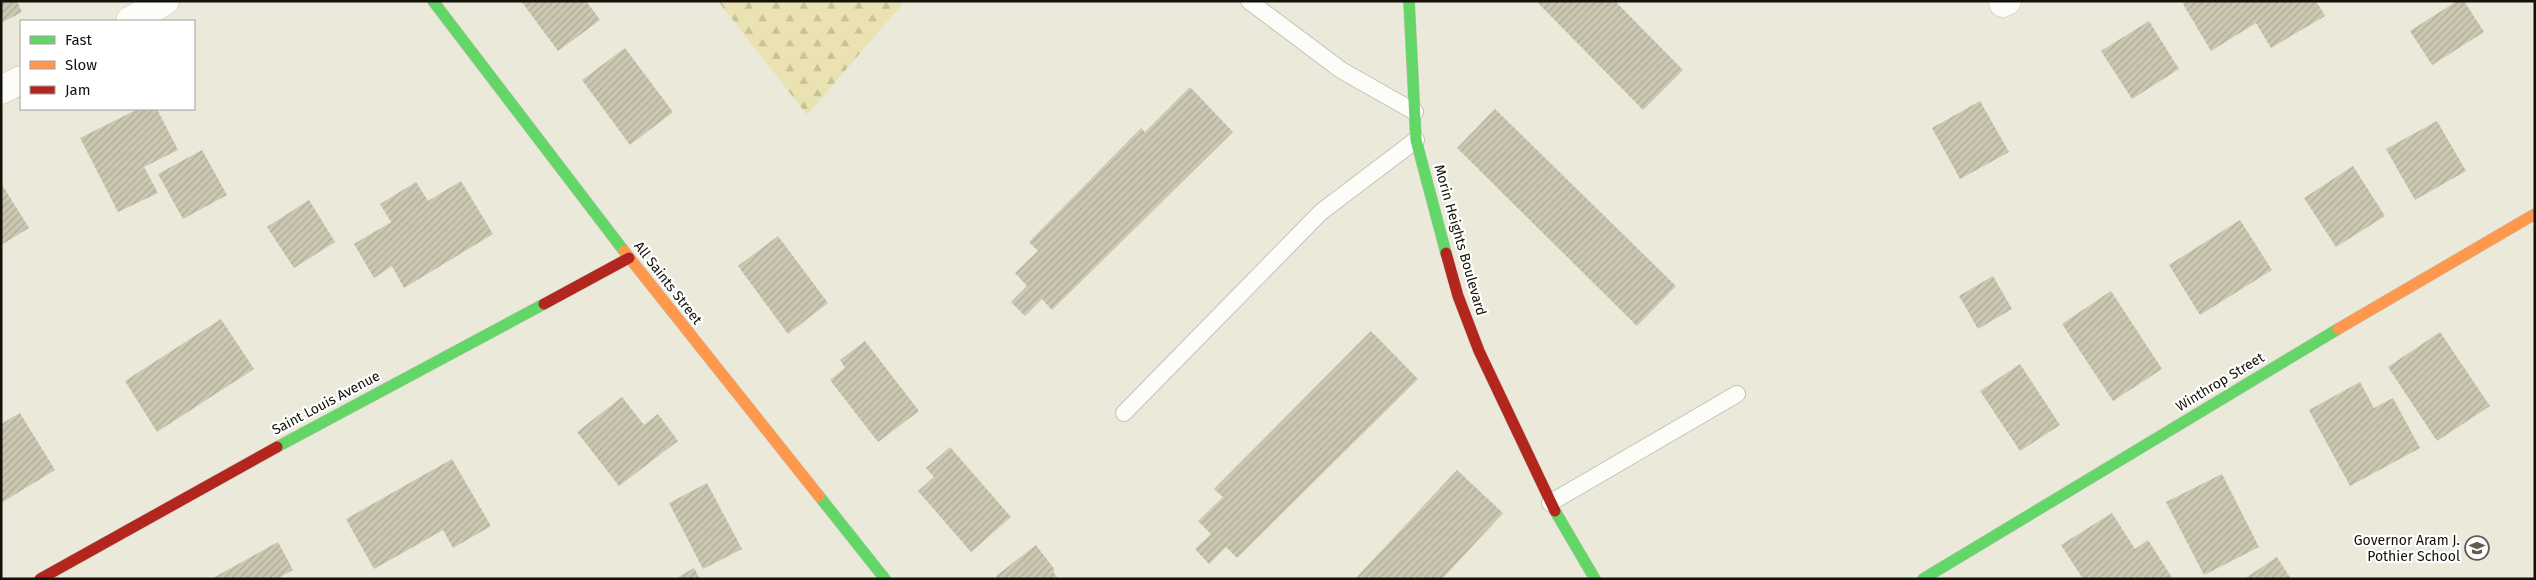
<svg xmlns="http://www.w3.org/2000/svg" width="2536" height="580" font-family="'Fira Sans',sans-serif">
<defs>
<pattern id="forest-firs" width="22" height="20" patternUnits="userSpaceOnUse" patternTransform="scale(1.25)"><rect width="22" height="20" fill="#ebe2b2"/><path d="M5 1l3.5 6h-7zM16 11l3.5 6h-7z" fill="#c9c198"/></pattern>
<pattern id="building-hatch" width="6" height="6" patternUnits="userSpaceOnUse" patternTransform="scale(1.25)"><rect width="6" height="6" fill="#cbc7b1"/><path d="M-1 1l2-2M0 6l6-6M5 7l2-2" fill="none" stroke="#adaa97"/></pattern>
</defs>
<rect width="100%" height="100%" fill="#ebe9da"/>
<path fill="url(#forest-firs)" d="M718,1H905L807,115Z"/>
<path fill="url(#building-hatch)" d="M1,1H17L22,12L1,23Z
M521,1H586L600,20L558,51Z
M1536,1H1615L1683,70L1643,110Z
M2187,1H2316L2325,16L2271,48L2256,23L2211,51L2183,4Z
M2457,1H2464L2484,32L2432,65L2410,31Z
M2149,21L2179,69L2132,99L2101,51Z
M625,48L673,112L630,145L582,80Z
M1190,87L1233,132L1052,310L1042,299L1025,316L1011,302L1027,286L1015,273L1038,251L1029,242L1141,128L1145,132Z
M1980,101L2009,152L1960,179L1932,128Z
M138,109H157L178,150L144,167L158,193L118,212L80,138Z
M1495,109L1676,286L1637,326L1457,148Z
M2437,121L2466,171L2415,200L2386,149Z
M202,150L227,195L183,219L158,174Z
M2353,166L2385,216L2336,247L2304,198Z
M461,181L493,234L404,288L392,266L374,278L354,244L391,222L380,204L416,182L428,201Z
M1,183L29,228L1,245Z
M309,200L335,242L294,268L267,227Z
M2240,220L2272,270L2200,315L2169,265Z
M778,236L828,303L788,334L738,266Z
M1993,276L2012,309L1978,329L1959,296Z
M2111,291L2162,369L2113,401L2062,324Z
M221,319L254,369L157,432L125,381Z
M1371,331L1418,379L1237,558L1226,547L1209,564L1195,549L1211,534L1198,521L1223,497L1214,489Z
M2440,332L2490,406L2437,441L2388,367Z
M865,341L919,411L878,442L830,380L845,368L840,360Z
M2020,364L2060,425L2020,451L1980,391Z
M2360,382L2374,408L2393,398L2420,448L2350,486L2309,410Z
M622,397L644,425L658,414L678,441L619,486L577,432Z
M20,413L55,470L1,503V424Z
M950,447L1011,517L971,552L918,491L934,477L926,468Z
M452,459L491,526L453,548L443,530L374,569L346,519Z
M1457,470L1503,513L1442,579H1355Z
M2222,474L2259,547L2204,575L2166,502Z
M707,483L742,549L703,569L669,503Z
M2112,513L2135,549L2148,540L2173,579H2083L2061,545Z
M278,542L293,570L277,579H211Z
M1036,545L1055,570L1053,571L1058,579H998L996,576Z
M2277,557L2291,579H2244Z
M694,568L700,579H675Z"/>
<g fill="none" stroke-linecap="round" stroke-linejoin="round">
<g stroke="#c4c2b6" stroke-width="18">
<path id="lane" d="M1249,1L1341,70L1415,112
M1124,413L1321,212L1416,140
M1550,503L1737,394"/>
</g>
<g stroke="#c4c2b6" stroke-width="29">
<path id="street" d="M2003,3L2007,1
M130,21L165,1
M1,90L21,80"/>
</g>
<g stroke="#c4c2b6" stroke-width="12">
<path id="fast" d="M433,1L624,251
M1409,1L1416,140L1446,253
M277,447L544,304
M819,496L885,579
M1555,511L1595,579
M1923,579L2338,329"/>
</g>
<g stroke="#c4c2b6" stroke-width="12">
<path id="slow" d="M624,251L819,496
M2338,329L2535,214"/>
</g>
<g stroke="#c4c2b6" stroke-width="12">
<path id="jam" d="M1446,253L1458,296L1479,351L1555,511
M544,304L629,258
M40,579L277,447"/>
</g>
<use href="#lane" stroke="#fcfcf9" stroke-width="16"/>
<use href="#street" stroke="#fcfcf9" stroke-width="28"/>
<use href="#fast" stroke="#63d668" stroke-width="11"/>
<use href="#slow" stroke="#ff974d" stroke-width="11"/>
<use href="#jam" stroke="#b3261e" stroke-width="11"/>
</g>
<defs>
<g id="school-ring" transform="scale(1.25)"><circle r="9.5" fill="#fff" stroke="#5f5d52" stroke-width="1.5"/><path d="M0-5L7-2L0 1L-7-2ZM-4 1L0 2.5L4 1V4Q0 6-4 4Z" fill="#5f5d52"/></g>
</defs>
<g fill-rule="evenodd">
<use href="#school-ring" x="2477" y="548"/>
</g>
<g text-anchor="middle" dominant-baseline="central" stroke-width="4.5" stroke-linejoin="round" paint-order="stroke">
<g font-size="14" fill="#131108" stroke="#fff">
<text transform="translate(1460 240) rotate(74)">Morin Heights Boulevard</text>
<text transform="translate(668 283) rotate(52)">All Saints Street</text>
<text transform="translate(2220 382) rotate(-31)">Winthrop Street</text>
<text transform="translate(326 403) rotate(-28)">Saint Louis Avenue</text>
</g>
<g font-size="14" fill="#131108" stroke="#fff" text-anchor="end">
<text x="2460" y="540">Governor Aram J.<tspan x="2460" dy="16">Pothier School</tspan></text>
</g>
</g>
<rect width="2536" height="580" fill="none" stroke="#131108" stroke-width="5"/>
<rect x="20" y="20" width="175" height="90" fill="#ffffff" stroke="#a1a09c"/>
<rect x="30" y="36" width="25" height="8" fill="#63d668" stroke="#a1a09c"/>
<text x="65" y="45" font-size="15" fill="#131108">Fast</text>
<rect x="30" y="61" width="25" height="8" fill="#ff974d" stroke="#a1a09c"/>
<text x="65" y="70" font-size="15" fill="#131108">Slow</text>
<rect x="30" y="86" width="25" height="8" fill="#b3261e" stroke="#a1a09c"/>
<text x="65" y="95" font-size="15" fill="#131108">Jam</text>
</svg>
